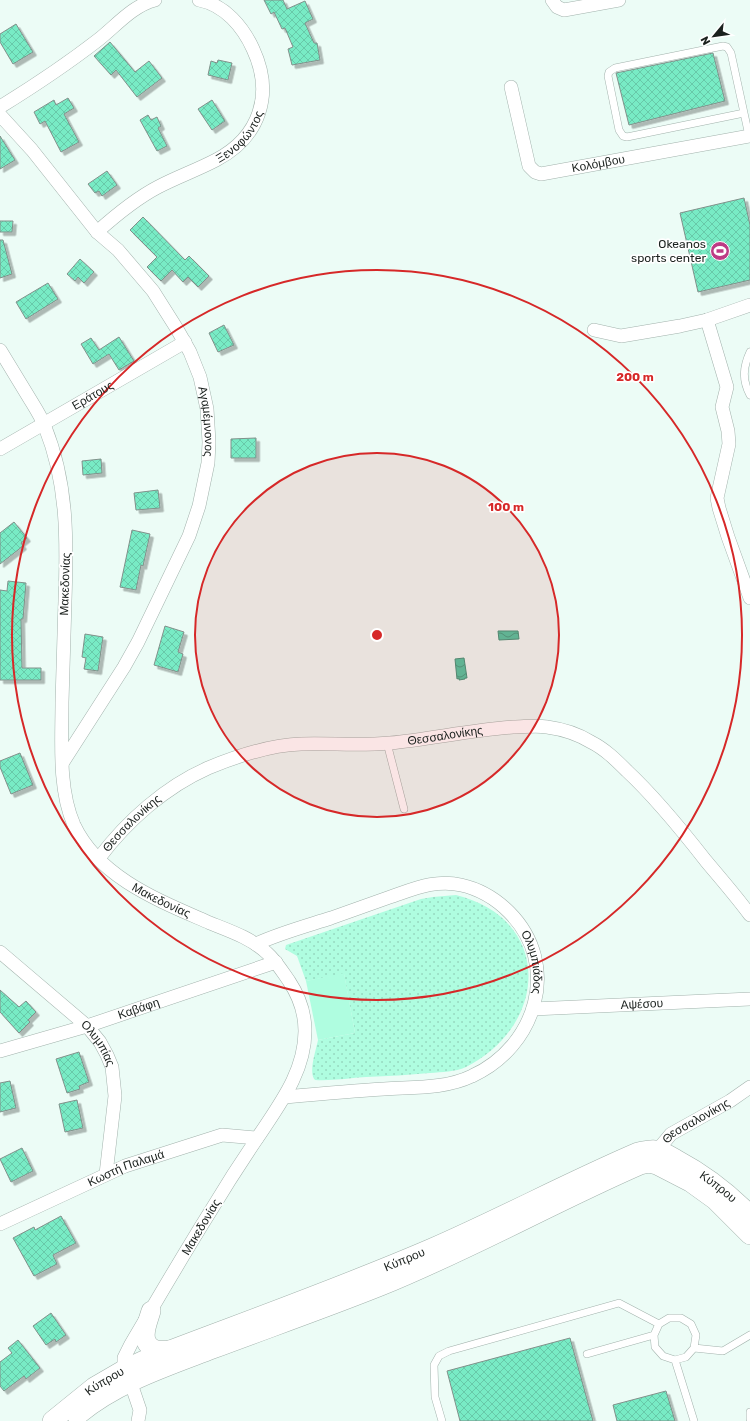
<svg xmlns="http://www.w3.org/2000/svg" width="750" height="1421" font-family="Rubik,sans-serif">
<defs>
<pattern id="grass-dots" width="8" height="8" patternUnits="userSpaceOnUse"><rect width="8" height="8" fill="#affde0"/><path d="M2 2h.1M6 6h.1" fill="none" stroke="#96d9c0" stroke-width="1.8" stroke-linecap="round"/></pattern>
<pattern id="water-waves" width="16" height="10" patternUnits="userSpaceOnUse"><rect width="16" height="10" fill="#51c6a2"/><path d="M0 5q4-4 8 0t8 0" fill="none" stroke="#42a083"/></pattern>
<pattern id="building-cross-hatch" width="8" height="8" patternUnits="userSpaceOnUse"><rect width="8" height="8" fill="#78ebc5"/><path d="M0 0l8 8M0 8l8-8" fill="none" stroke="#67c9a9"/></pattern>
<filter id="shadow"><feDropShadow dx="3.5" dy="3.5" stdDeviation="0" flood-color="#0004"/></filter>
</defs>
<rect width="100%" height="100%" fill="#ecfcf6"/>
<path fill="url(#grass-dots)" d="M456,895C553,919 549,1025 466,1067C455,1072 442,1072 430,1073C409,1075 388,1076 366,1077C350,1078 332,1081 315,1080C308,1073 316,1050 318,1040L355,1033L344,974L306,981L297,956L285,949L286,945L421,899L433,897Z"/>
<path fill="#affde0" d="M344,973L355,1033L318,1040L306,981Z"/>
<path fill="url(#water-waves)" stroke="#41947a" d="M498,631H518L519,639L499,640Z
M464,658L467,678H465V679L459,680V678L457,679L455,659Z"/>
<path fill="url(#building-cross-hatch)" stroke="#81908a" filter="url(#shadow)" d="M264,0H283L287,9L305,1L313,19L305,23L314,43H317L320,60L292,65L288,49L293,47L285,28L282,29L274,12L271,14Z
M16,24L33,52L13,64L0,42V34Z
M110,42L135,72L149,61L162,78L137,97L116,70L111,75L94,56Z
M713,53L725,101L629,125L616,73Z
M218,60L232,63L228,80L208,75L211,61L217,63Z
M68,98L74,108L64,114L79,142L61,152L45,121L40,124L34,112L54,100L56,105Z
M212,100L225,121L212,130L198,109Z
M148,115L151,120L157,117L161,126L158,128L167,146L157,151L140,120Z
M0,136L15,160L0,169Z
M107,171L117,185L102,196L99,191L95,193L88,184Z
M744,198L750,225V280L698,292L680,213Z
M143,217L185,260L189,256L209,276L198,287L188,277L183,282L172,270L161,281L147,267L157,257L130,230Z
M0,221H13L12,232H0Z
M0,240H3L12,274L0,278Z
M80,259L94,272L84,283L78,277L75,281L67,274Z
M48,283L58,299L26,319L16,302Z
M224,325L234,345L218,352L209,333Z
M119,337L134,361L119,370L109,354L93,364L81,344L91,338L99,350Z
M256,438V458H231V439Z
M101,459L102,473L83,475L82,461Z
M158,490L160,508L136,510L134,493Z
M14,522L27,538L21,543L23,546L0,564V533Z
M132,530L150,534L143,566L141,565L136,590L120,587Z
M8,581L26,583L23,619H21L22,668H41V680H0V590L7,591Z
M165,626L184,632L178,652L183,654L178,672L154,665Z
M85,634L103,637L98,671L84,669L86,658L82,657Z
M20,753L33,785L11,794L0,767V761Z
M0,990L19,1007L26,1001L36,1012L28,1020L30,1022L19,1033L0,1012Z
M79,1052L89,1082L79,1086L80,1089L67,1093L56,1059Z
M10,1081L16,1108L0,1112V1083Z
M77,1100L83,1128L65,1132L59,1104Z
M22,1148L33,1171L11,1182L0,1159Z
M61,1216L76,1243L53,1255L57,1264L34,1276L13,1238L34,1227L35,1230Z
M51,1313L66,1335L56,1342L55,1339L46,1345L33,1326Z
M570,1338L593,1421H460L447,1371Z
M18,1340L40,1368L26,1379L24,1376L4,1391L0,1386V1362L12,1353L8,1348Z
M666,1391L675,1421H617L613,1405Z"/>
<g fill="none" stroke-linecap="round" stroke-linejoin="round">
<g stroke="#a2b2ac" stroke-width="8">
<path id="lane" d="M744,113L627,137L623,136L619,130L608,76L609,72L615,68L723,46L727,47L731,53L749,136
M750,352C743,367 742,380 750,395
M387,743L404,809
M694,1348L723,1351L750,1335
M587,1354L654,1335L659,1324L669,1318H681L691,1324L696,1335L694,1348L686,1357L675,1360L663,1356L655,1347L654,1335
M675,1360L694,1421
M750,1412V1419
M442,1421L435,1397L434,1365L439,1356L449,1351L619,1303L659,1324"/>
</g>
<g stroke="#a2b2ac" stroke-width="14">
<g id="street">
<path d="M552,0L557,7L564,10L619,0"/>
<path id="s1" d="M511,87L529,166L535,172L541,174L750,136"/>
<path d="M0,107C34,86 67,64 98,40C116,26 132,6 155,0"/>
<path id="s2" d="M0,115L32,150L97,232L118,250L153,291L177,329L190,352L200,377L207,409L209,442L208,463L199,506L189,536L138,642L124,667L63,762"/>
<path id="s3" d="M97,232C116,215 135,199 158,187C177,177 197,170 216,160C260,137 274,94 253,49C243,27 225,5 199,0"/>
<path d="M707,320L727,387L722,407L728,431L729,444L717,498L719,508L728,537L750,598"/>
<path d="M594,330L621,336L680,326L707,320L750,305"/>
<path id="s4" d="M0,350C9,365 19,381 28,396C34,406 41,416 45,427C68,484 67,541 65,601C64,635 63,668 62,702C62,741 58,789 74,825C99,878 160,901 210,923C230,931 251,938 267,953C276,961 282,971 289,981C299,996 305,1013 305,1031C305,1072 279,1105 258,1137C241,1162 225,1187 210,1212C183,1255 157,1300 131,1344L124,1358V1363L140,1410L138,1421"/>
<path id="s5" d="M0,449L185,342"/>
<path id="s6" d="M99,858C127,821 165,787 208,768C237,756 269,745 301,744C331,743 360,746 390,743C431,739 471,730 513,727C524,727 536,725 547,727C562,729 578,734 591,742C605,749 616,760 627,771C656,798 681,829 706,861C721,879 736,896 750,915"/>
<path id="s7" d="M256,944C280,933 306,926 331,918C351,911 370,904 390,897C414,889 436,879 461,885C479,889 496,899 509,912C562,965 536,1047 472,1076C445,1089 413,1087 384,1089C351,1091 318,1094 285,1097"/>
<path id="s8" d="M0,952L87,1026L100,1042L107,1055L112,1067L115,1096L106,1174"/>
<path id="s9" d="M533,1009L750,999"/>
<path id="s10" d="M0,1051L87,1026L276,962"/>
<path id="s11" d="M658,1158L661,1146L671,1134L730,1101L750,1087"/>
<path id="s12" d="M0,1224L125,1166L222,1135L257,1138"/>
</g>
</g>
<g stroke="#a2b2ac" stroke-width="20">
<g id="secondary">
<path d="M151,1311C148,1322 138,1342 154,1349C159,1351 165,1350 170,1350"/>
<path d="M77,1416C116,1383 166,1367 213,1349C269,1328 326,1308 381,1286C470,1250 553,1203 640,1165L649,1163L657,1165L690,1182L715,1200L750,1235"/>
<path id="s13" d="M52,1421L94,1387L125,1369L144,1360C240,1323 337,1289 432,1248C501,1218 568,1182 638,1152C644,1151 650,1149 656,1150C663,1151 670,1156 676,1159C704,1174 728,1192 750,1215"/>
</g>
</g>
<use href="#lane" stroke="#fff" stroke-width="7"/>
<use href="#street" stroke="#fff" stroke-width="13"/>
<use href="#secondary" stroke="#fff" stroke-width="19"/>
</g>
<circle cx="377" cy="635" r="182" fill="#d62828" fill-opacity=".12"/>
<g fill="none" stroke="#d62828" stroke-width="2">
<circle cx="377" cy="635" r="182"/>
<circle cx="377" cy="635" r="365"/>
</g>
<defs>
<g id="stadium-disc" transform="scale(1)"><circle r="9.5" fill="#bd3b85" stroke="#fff"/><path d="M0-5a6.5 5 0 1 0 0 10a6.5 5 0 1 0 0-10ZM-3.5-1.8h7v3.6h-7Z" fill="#fff"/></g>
</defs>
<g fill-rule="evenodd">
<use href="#stadium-disc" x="720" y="251"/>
</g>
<g text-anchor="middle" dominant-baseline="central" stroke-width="3.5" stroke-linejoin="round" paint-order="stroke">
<g font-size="12" fill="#1b211e" stroke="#fff">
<text stroke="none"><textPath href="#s3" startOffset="174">Ξενοφώντος</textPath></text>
<text stroke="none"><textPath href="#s1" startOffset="154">Κολόμβου</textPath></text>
<text stroke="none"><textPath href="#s5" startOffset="107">Εράτους</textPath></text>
<text stroke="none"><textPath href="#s2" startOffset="377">Αγαμέμνονος</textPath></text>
<text transform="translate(65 584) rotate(-88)">Μακεδονίας</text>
<text stroke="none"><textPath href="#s6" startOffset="384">Θεσσαλονίκης</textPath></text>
<text stroke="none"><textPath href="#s6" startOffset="48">Θεσσαλονίκης</textPath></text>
<text stroke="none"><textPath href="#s4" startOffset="609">Μακεδονίας</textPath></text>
<text stroke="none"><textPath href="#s7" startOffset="328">Ολυμπιάδος</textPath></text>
<text stroke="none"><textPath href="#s9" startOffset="109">Αψέσου</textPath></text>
<text stroke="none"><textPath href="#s10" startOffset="145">Καβάφη</textPath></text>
<text stroke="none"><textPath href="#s8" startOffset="135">Ολυμπίας</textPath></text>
<text stroke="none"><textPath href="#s11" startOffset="56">Θεσσαλονίκης</textPath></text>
<text stroke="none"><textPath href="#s12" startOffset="138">Κωστή Παλαμά</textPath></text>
<text stroke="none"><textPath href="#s13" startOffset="738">Κύπρου</textPath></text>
<text transform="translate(201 1227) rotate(-59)">Μακεδονίας</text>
<text stroke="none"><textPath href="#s13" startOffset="390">Κύπρου</textPath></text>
<text stroke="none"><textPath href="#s13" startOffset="66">Κύπρου</textPath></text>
</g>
<g font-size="12" fill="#1b211e" stroke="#fff" text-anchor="end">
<text x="706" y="244">Okeanos<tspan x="706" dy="14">sports center</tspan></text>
</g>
</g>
<circle cx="377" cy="635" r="6" fill="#d62828" stroke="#fff" stroke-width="2"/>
<g font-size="12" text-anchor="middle" font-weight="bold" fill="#d62828" stroke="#fff" stroke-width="3.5" stroke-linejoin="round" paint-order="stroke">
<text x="635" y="381">200 m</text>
<text x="506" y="511">100 m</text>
</g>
<g transform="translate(714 36) rotate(241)" stroke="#ffffff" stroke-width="3" paint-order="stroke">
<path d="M0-3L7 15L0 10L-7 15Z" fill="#1b211e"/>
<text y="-6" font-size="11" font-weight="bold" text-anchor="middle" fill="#1b211e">N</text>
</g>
</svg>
